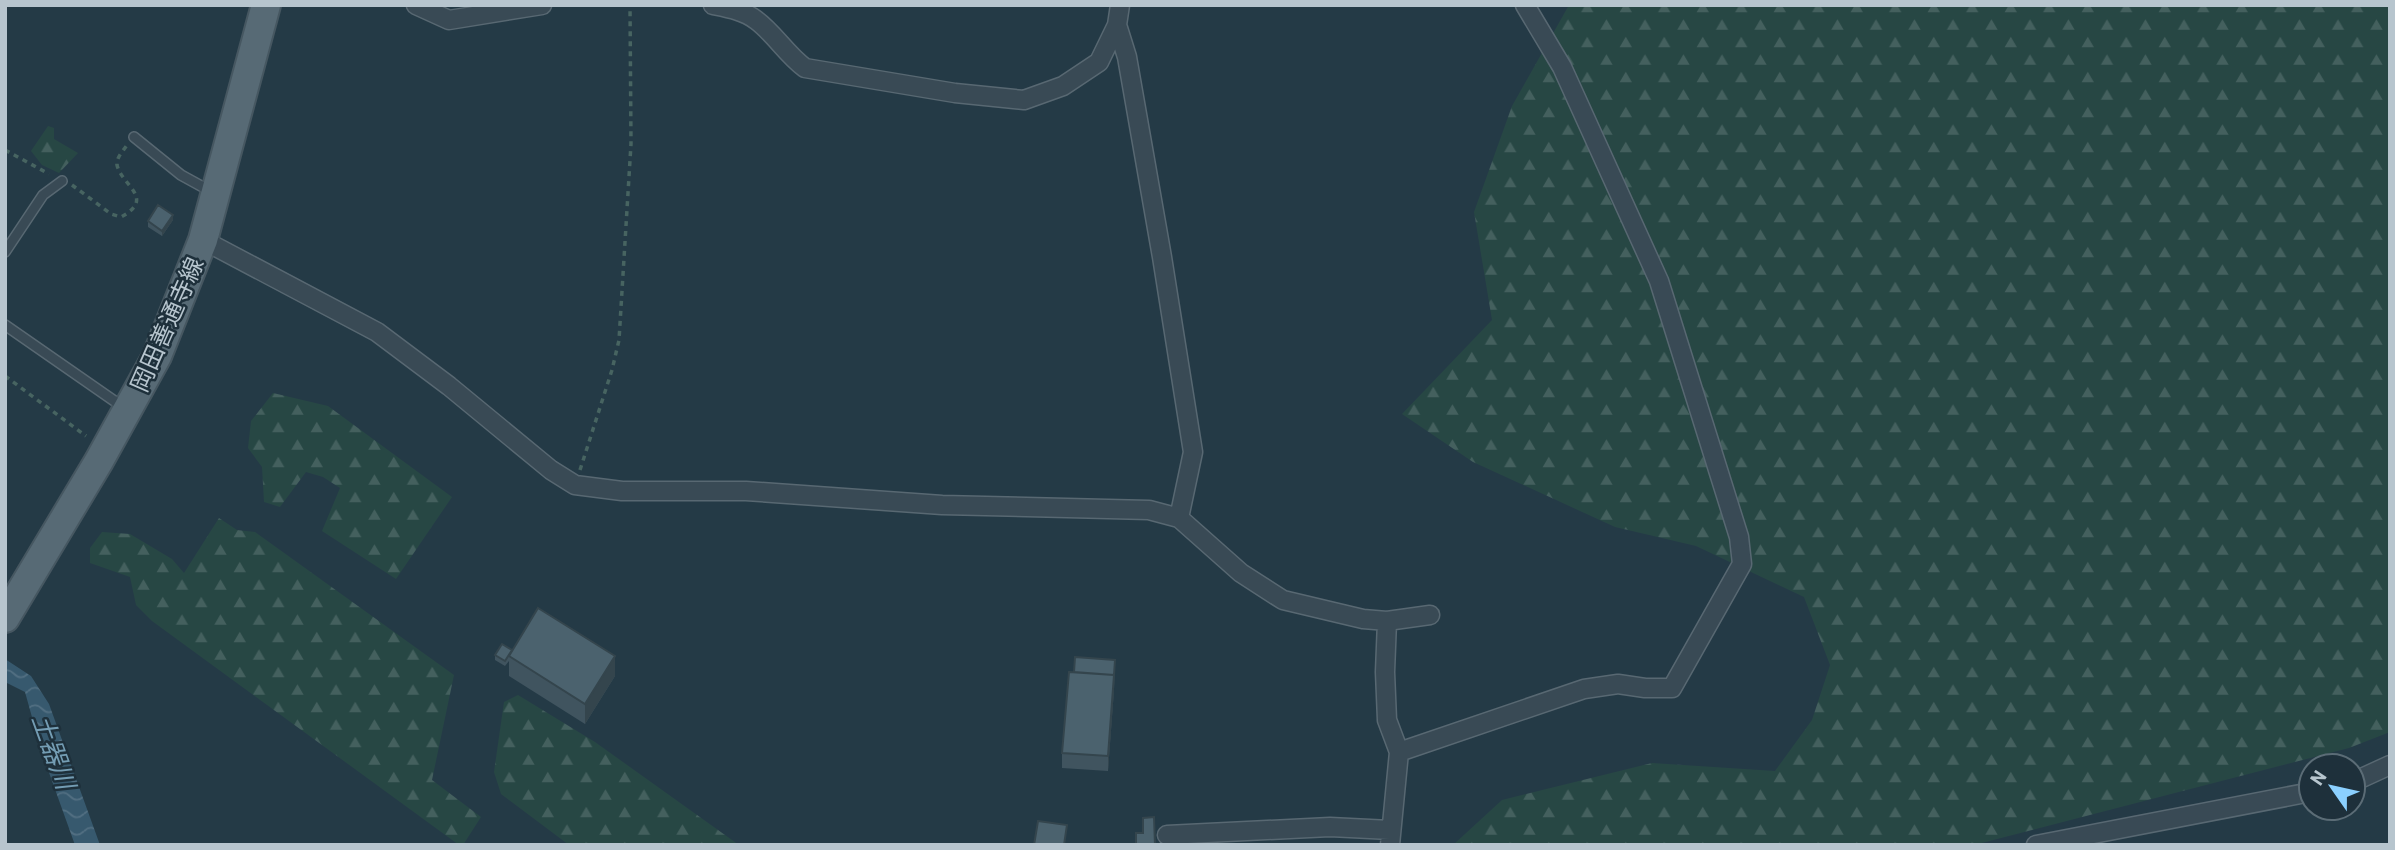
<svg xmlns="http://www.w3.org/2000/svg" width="2395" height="850" font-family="Barlow,'Noto Sans JP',sans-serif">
<defs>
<pattern id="forest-firs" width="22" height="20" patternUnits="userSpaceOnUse" patternTransform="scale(1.75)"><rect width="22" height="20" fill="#274744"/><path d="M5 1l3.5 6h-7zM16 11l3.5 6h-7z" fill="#44605e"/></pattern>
<pattern id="water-waves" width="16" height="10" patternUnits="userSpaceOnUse" patternTransform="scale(1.75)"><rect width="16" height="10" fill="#37596e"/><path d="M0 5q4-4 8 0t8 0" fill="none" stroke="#526f82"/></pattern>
</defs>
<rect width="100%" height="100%" fill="#243a46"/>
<path fill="url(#forest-firs)" d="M1569,5H2390V732L2349,748L1974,845H1453L1502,800L1652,763L1775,771L1812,720L1830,665L1804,597L1696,546L1615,527L1473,462L1402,414L1492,320L1474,212L1512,106Z
M48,126L54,128V139L78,153L59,173L42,165L31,151Z
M273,393L328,406L452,497L396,579L322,531L340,488L323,477L306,472L280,507L264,502L262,467L248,448L251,421Z
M219,518L237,530L255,532L454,675L432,780L481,817L463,845H459L152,621L136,605L130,577L90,563V548L102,532L130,534L172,559L184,573Z
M518,695L595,742L739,845H569L501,794L494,772L504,702Z"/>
<path fill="url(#water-waves)" d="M5,659L31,676L49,704L100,845H75L42,753L25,692L5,682Z"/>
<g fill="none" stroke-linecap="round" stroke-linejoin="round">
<g stroke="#586872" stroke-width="12">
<path id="service" d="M134,137L181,175L212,192
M5,252L43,195L62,181
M5,325L123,407"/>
</g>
<g stroke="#586872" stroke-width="21">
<path id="minor" d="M416,5L449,20L542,5
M713,5C728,8 745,11 756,20C774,33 786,54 805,68L955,93L1024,100L1063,86L1099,62L1117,25
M1120,5L1117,25L1127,57L1162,257L1193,452L1179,518
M203,240L377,332L449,386L551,470L575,485L622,491H746L942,505L1149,510L1179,518L1241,573L1283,600L1363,619L1387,621L1430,615
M1387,621L1385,672L1387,720L1399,752L1390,845
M1399,752L1584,689L1618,684L1645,688H1672L1742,564L1739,537L1659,281L1562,67L1525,5
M2353,782L2390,765
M1167,835L1330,827L1390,830
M2036,845L2311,792"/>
</g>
<g stroke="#465761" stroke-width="32">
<path id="primary" d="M5,618L99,461L157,356L203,240L266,5"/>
</g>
<path stroke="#476461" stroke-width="3.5" stroke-dasharray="5 5" stroke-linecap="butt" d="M5,150L49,174
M72,185L111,214L121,217C156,198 122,186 117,165C116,158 123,151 127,145
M5,376L86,436
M580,470L612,370L619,340L631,144L630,5"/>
<use href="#service" stroke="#394a55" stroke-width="9"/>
<use href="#minor" stroke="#394a55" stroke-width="18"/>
<use href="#primary" stroke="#576a75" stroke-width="28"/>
</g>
<path fill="#40545f" d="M173,220L162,236L148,227V221Z
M512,650L615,676L585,724L509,676V661L505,666L495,660V655Z
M1115,660L1114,690L1108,771L1062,768V753L1074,672Z"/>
<path fill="#34454d" d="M173,215V220L162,236V231Z
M615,656V676L585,724V704Z
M1115,660L1114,690L1108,771V756Z"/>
<path fill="#4b626e" stroke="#34454d" stroke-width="2" d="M158,205L173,215L162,231L148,221Z
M538,608L615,656L585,704L509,656Z
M502,644L512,650L505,661L495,655Z
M1075,657L1115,660L1114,675L1074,672Z
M1069,672L1114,675L1108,756L1062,753Z
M1154,817L1155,845H1136V833H1143V818Z
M1038,821L1067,825L1064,845H1034Z"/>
<g text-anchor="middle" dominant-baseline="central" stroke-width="5" stroke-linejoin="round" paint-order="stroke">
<g font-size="24" fill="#b7c5ce" stroke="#1e303b">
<text transform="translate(166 324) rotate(-66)">岡田善通寺線</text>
</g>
<g font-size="26" font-style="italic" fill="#749db4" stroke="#1e303b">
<text transform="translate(55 751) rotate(70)">土器川</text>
</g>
</g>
<rect width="2395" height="850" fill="none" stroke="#b7c5ce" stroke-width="14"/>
<g transform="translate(2332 787) rotate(304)"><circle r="33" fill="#1e303b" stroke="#5b6c76" stroke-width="2"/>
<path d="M0-5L12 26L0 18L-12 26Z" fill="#8bd0ff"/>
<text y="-10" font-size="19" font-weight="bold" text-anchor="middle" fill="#b7c5ce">N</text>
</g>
</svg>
